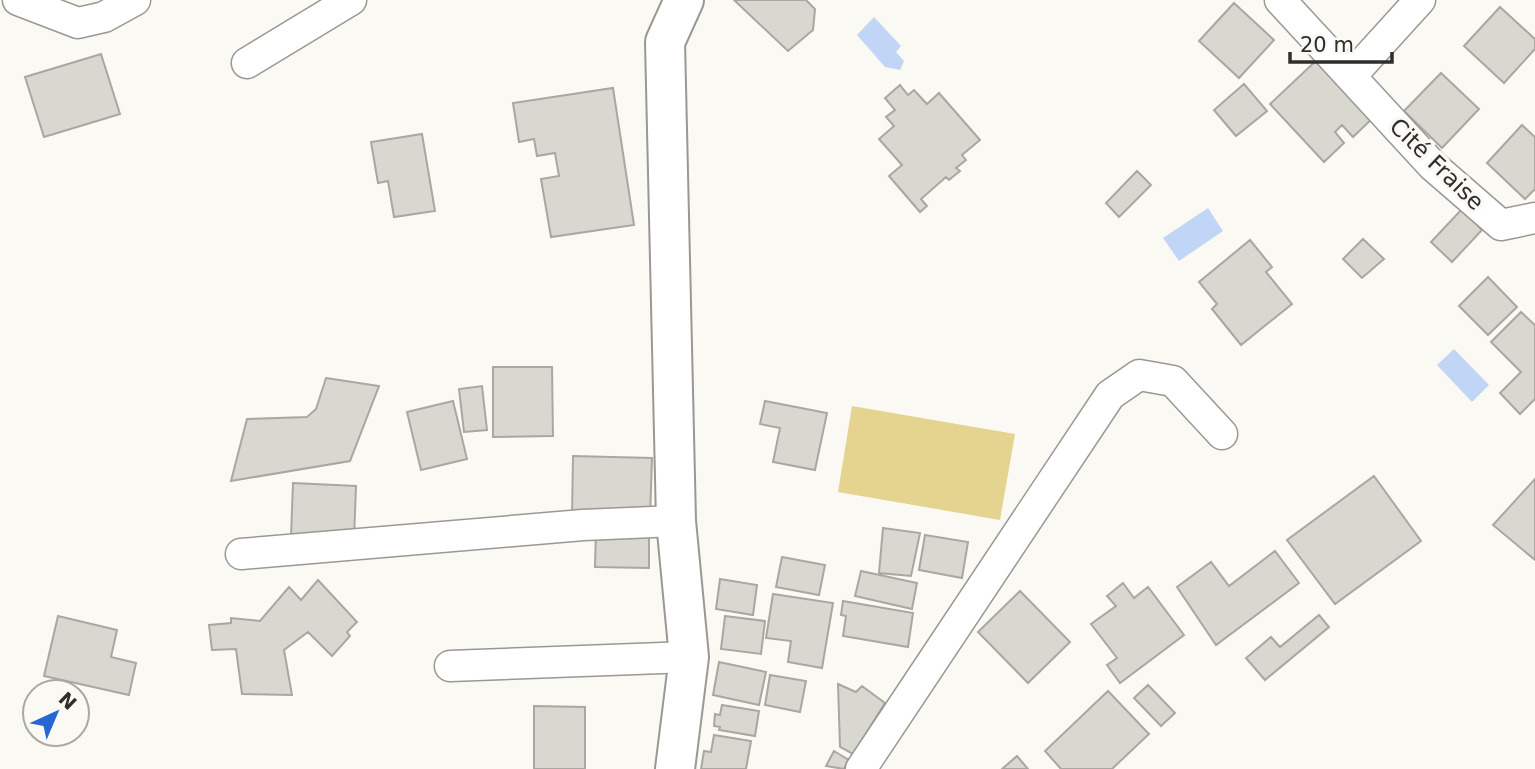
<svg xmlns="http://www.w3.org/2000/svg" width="1535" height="769" font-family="'DejaVu Sans',sans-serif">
<rect width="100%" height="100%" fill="#fbf9f3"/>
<path fill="#e5d490" d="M852,406L1015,434L1000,520L838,492Z"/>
<path fill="#c1d5f6" d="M874,17L901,46L896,52L904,61L900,70L885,67L857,35Z
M1208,208L1223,231L1179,261L1163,238Z
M1454,349L1489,385L1472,402L1437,365Z"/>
<path fill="#d8d7d0" stroke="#a8a7a1" stroke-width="2" d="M734,0H806L815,9L813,30L788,51Z
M1234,3L1274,40L1239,78L1199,41Z
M1500,7L1535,39V49L1504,83L1464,46Z
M101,54L120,114L44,137L25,77Z
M1320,57L1375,116L1353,137L1342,125L1335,132L1344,143L1324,162L1270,104Z
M1441,73L1479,109L1442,148L1404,111Z
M1244,84L1267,111L1236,136L1214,110Z
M900,85L908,95L914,90L927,104L939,93L980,140L962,155L966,160L956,168L960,171L949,180L946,177L921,199L927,206L920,212L889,176L902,165L879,139L894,126L886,117L895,110L885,98Z
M613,88L634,225L551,237L541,179L559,176L555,153L537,156L534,139L519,142L513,103Z
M1522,125L1535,137V189L1525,199L1487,163Z
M422,134L435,211L394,217L388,181L378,183L371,142Z
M1137,171L1151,185L1119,217L1106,203Z
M1462,209L1482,230L1452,262L1431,242Z
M1363,239L1384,259L1362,278L1343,259Z
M1250,240L1272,267L1266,272L1292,304L1241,345L1212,309L1217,304L1199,282Z
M1488,277L1517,307L1488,335L1459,306Z
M1521,312L1535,325V399L1520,414L1500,393L1521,372L1491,342Z
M493,367H552L553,436L493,437Z
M326,378L379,386L350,461L231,481L247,419L307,417L316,409Z
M482,386L487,430L464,432L459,389Z
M453,401L467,459L421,470L407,412Z
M765,401L827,413L815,470L773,462L780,428L760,424Z
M573,456L652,458L650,518L572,517Z
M1374,476L1421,541L1335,604L1287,540Z
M1535,479V560L1493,525Z
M293,483L356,486L354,539L291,536Z
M883,528L920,533L911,576L879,573Z
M596,529L649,530V568L595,567Z
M925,535L968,542L962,578L919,570Z
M1275,551L1299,583L1216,645L1177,587L1211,562L1229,586Z
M782,557L825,565L819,595L776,587Z
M861,571L917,583L912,609L855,596Z
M720,579L757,585L753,615L716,609Z
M318,580L357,622L347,632L350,636L332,656L308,632L284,650L292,695L242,694L236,649L212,650L209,625L231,623V618L260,621L289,587L301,600Z
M1123,583L1134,598L1148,587L1184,635L1120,683L1107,665L1117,658L1091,624L1116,606L1107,596Z
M1020,591L1070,642L1028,683L978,632Z
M773,594L833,603L822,668L788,662L791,641L766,638Z
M843,601L913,613L908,647L843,636L846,616L841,615Z
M1319,615L1329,627L1265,680L1246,658L1271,637L1280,647Z
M58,616L117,630L111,657L136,663L129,695L44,676Z
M725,616L765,621L761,654L721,649Z
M719,662L766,672L759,705L713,695Z
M770,675L806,681L800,712L765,705Z
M838,684L856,692L862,686L885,703L853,754L840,747Z
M1148,685L1175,713L1161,726L1134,698Z
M1108,691L1149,734L1112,769H1061L1045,751Z
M722,705L759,711L755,736L719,730L720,727L714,726L715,714L720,715Z
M534,706L585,707V769H534Z
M714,735L751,741L746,769H701L704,751L711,752Z
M834,751L849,760L844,769L826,766Z
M1017,756L1028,769H1002Z"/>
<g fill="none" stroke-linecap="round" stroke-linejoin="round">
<g stroke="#9a9892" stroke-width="33">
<path id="street" d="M18,0L78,23L104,17L135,0
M1280,0L1433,166L1501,225L1535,218
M247,63L351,0
M1351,76L1420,0
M241,554L583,525L676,521
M450,666L689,657
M861,769L1110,395L1139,375L1173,381L1222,434"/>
</g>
<g stroke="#9a9892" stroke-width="42">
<path id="secondary" d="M675,769L689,657L676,521L665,42L684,0"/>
</g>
<use href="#street" stroke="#fff" stroke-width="30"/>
<use href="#secondary" stroke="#fff" stroke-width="38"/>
</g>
<g text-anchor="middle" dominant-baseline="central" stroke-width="7" stroke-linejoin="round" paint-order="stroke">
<g font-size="23" fill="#2f2e2c" stroke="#fbf9f3">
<text transform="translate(1437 164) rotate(44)">Cité Fraise</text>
</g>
</g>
<g transform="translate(56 713) rotate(44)"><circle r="33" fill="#fbf9f3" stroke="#a9a8a3" stroke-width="2"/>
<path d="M0-5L12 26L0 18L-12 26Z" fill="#2667d3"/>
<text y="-10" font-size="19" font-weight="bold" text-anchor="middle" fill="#2f2e2c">N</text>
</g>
<path d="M1290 52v10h102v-10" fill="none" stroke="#2f2e2c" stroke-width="3.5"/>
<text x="1300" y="52" font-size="21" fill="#2f2e2c" stroke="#fbf9f3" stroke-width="5" paint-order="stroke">20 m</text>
</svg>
